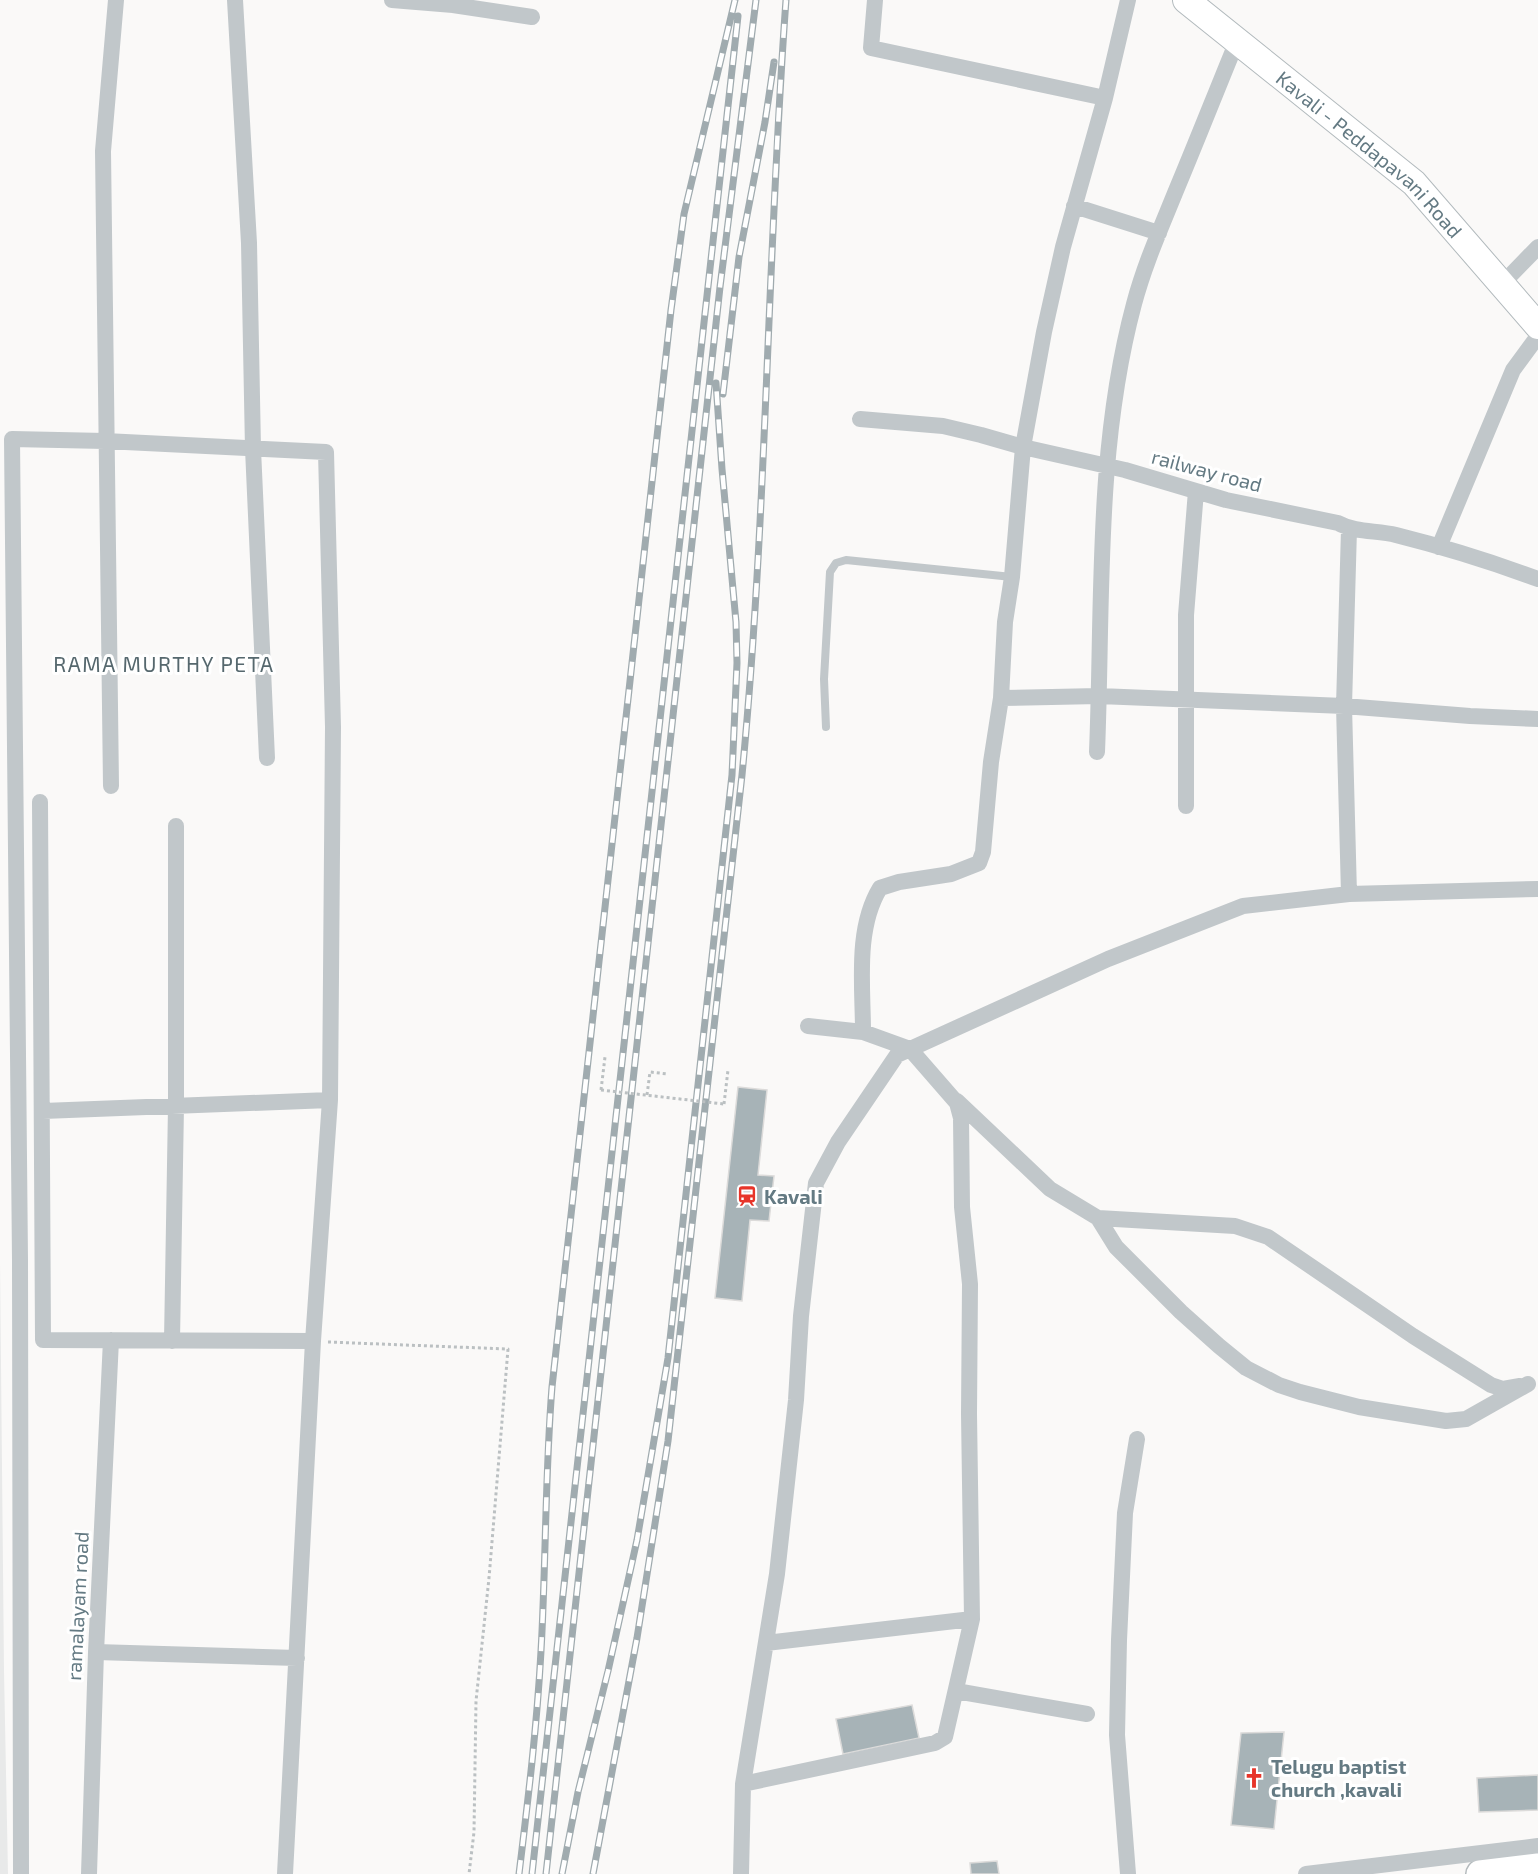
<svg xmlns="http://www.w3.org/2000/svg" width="1538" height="1874" font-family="'Exo 2',sans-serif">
<rect width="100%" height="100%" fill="#faf9f8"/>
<path fill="#e8e9e9" d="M0,1261L4,1671L8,1874H0Z"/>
<path fill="#a7b3b7" stroke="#dcdbda" stroke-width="1.5" d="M738,1087L767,1090L758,1175L774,1176L769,1221L750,1220L742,1301L715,1298Z
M912,1705L919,1738L843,1754L836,1719Z
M1284,1732L1274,1829L1231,1825L1241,1733Z
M1538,1775V1810L1479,1812L1477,1778Z
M997,1861L999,1874H971L970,1863Z"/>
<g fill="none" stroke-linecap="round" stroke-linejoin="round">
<g stroke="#b2babd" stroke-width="28">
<g id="primary">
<path id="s1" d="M1186,0L1414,183L1538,326"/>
</g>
</g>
<g stroke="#b4babd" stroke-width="30">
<path id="trunk" d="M1480,1874L1538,1867"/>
</g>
<path stroke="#bbc0c2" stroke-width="3" stroke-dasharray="3 3" stroke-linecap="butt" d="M601,1090L605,1057
M647,1095L650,1072L668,1074
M724,1104L728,1070
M328,1342L508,1349L489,1578L476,1701L474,1832L469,1874"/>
<path stroke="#c1c7ca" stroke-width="8" d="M826,727L824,679L830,572L836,563L846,560L1012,577"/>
<path stroke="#c1c7ca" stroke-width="16" d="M235,0L249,243L253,449L267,758
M392,0L453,5L532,17
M875,0L871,48L1105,98
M1074,206L1159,233
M1502,284L1538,247
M860,419L943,426L981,435L1023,447L1125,470L1226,500L1338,523C1356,533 1377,530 1396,535C1444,547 1492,562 1538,579
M1349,529L1344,706L1349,894
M1439,547L1513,370L1538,336
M1001,698L1099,696L1344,706L1470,716L1538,719
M1097,752C1103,604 1095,449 1134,304C1144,266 1160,230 1175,193C1196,143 1216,92 1237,41
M111,786L103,151L116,0
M40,802L43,1340L313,1341
M1186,806V615L1196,491
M863,1032C863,986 855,929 880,888L899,882L951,874L979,863L983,852L991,762L1001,698L1005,622L1012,577L1023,447L1044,332L1063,247L1105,98L1128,0
M957,1101L1050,1189L1098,1218L1116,1247L1181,1312L1219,1346L1246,1368L1279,1385L1300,1392L1359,1407L1446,1421L1466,1419L1528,1384
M43,1111L330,1100
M1098,1218L1235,1226L1268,1237L1413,1336L1491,1385L1503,1389L1520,1386
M172,1341L176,1106V826
M766,1643L972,1619
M96,1652L297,1658
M956,1691L1087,1714
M743,1784L935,1743L945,1737L972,1619L969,1414L970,1284L962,1207L961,1118L957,1103L910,1049L863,1032L808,1026
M21,1874L20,1260L12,439L105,441L326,452L333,727L330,1100L313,1341L285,1874
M89,1874L96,1652L111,1340
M741,1874L743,1784L777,1574L796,1400L801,1316L816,1183L838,1142L897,1055L1108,959L1243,906L1349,894L1538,889
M1128,1874L1117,1735L1119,1640L1125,1513L1137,1439
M1306,1874L1538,1846"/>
<use href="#primary" stroke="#fff" stroke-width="26"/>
<use href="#trunk" stroke="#fff" stroke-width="27"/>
<g stroke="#a0abaf" stroke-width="7">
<path id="rail" d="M723,394L739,257L765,122L774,62
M519,1874C528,1800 537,1726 541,1651C546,1563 545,1475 552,1387L671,310L684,214L735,0
M532,1874L738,16
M546,1874L720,287L756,0
M562,1874L578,1792L608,1671L637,1540L668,1358L732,775L737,663L736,622L722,469L716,383
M593,1874L637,1638L668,1441L742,775C767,517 767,258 786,0"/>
</g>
<use href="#rail" stroke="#fff" stroke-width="4.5" stroke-dasharray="14" stroke-linecap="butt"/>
<path stroke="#bbc0c2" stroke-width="3" stroke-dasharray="3 3" stroke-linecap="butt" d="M601,1090L724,1104"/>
</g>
<defs>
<g id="station-bare" transform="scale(1.62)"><path d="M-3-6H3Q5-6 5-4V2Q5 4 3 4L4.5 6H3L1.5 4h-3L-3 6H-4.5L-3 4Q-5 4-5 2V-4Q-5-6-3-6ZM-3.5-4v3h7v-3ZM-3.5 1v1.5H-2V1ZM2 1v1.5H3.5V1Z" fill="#e7352a" stroke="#fff" stroke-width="2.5" paint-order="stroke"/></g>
<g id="church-bare" transform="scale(1.62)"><path d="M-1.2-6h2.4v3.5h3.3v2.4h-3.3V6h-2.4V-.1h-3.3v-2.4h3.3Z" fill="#e7352a" stroke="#fff" stroke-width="2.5" paint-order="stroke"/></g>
</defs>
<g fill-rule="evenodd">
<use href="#station-bare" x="747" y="1196"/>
<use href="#church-bare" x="1254" y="1778"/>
</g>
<g text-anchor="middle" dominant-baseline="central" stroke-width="6" stroke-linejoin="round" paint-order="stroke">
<g font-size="20" fill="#647a83" stroke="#fff">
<text stroke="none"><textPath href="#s1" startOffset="240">Kavali - Peddapavani Road</textPath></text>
<text transform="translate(1207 470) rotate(15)">railway road</text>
<text transform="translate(77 1606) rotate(-87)">ramalayam road</text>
</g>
<g font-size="20" font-weight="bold" fill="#647a83" stroke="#fff" text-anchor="start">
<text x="764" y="1196">Kavali</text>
<text x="1271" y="1766">Telugu baptist<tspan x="1271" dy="23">church ,kavali</tspan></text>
</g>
<g font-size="21" letter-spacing="1.5" fill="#56686e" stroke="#fff">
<text x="164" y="663">RAMA MURTHY PETA</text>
</g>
</g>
</svg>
